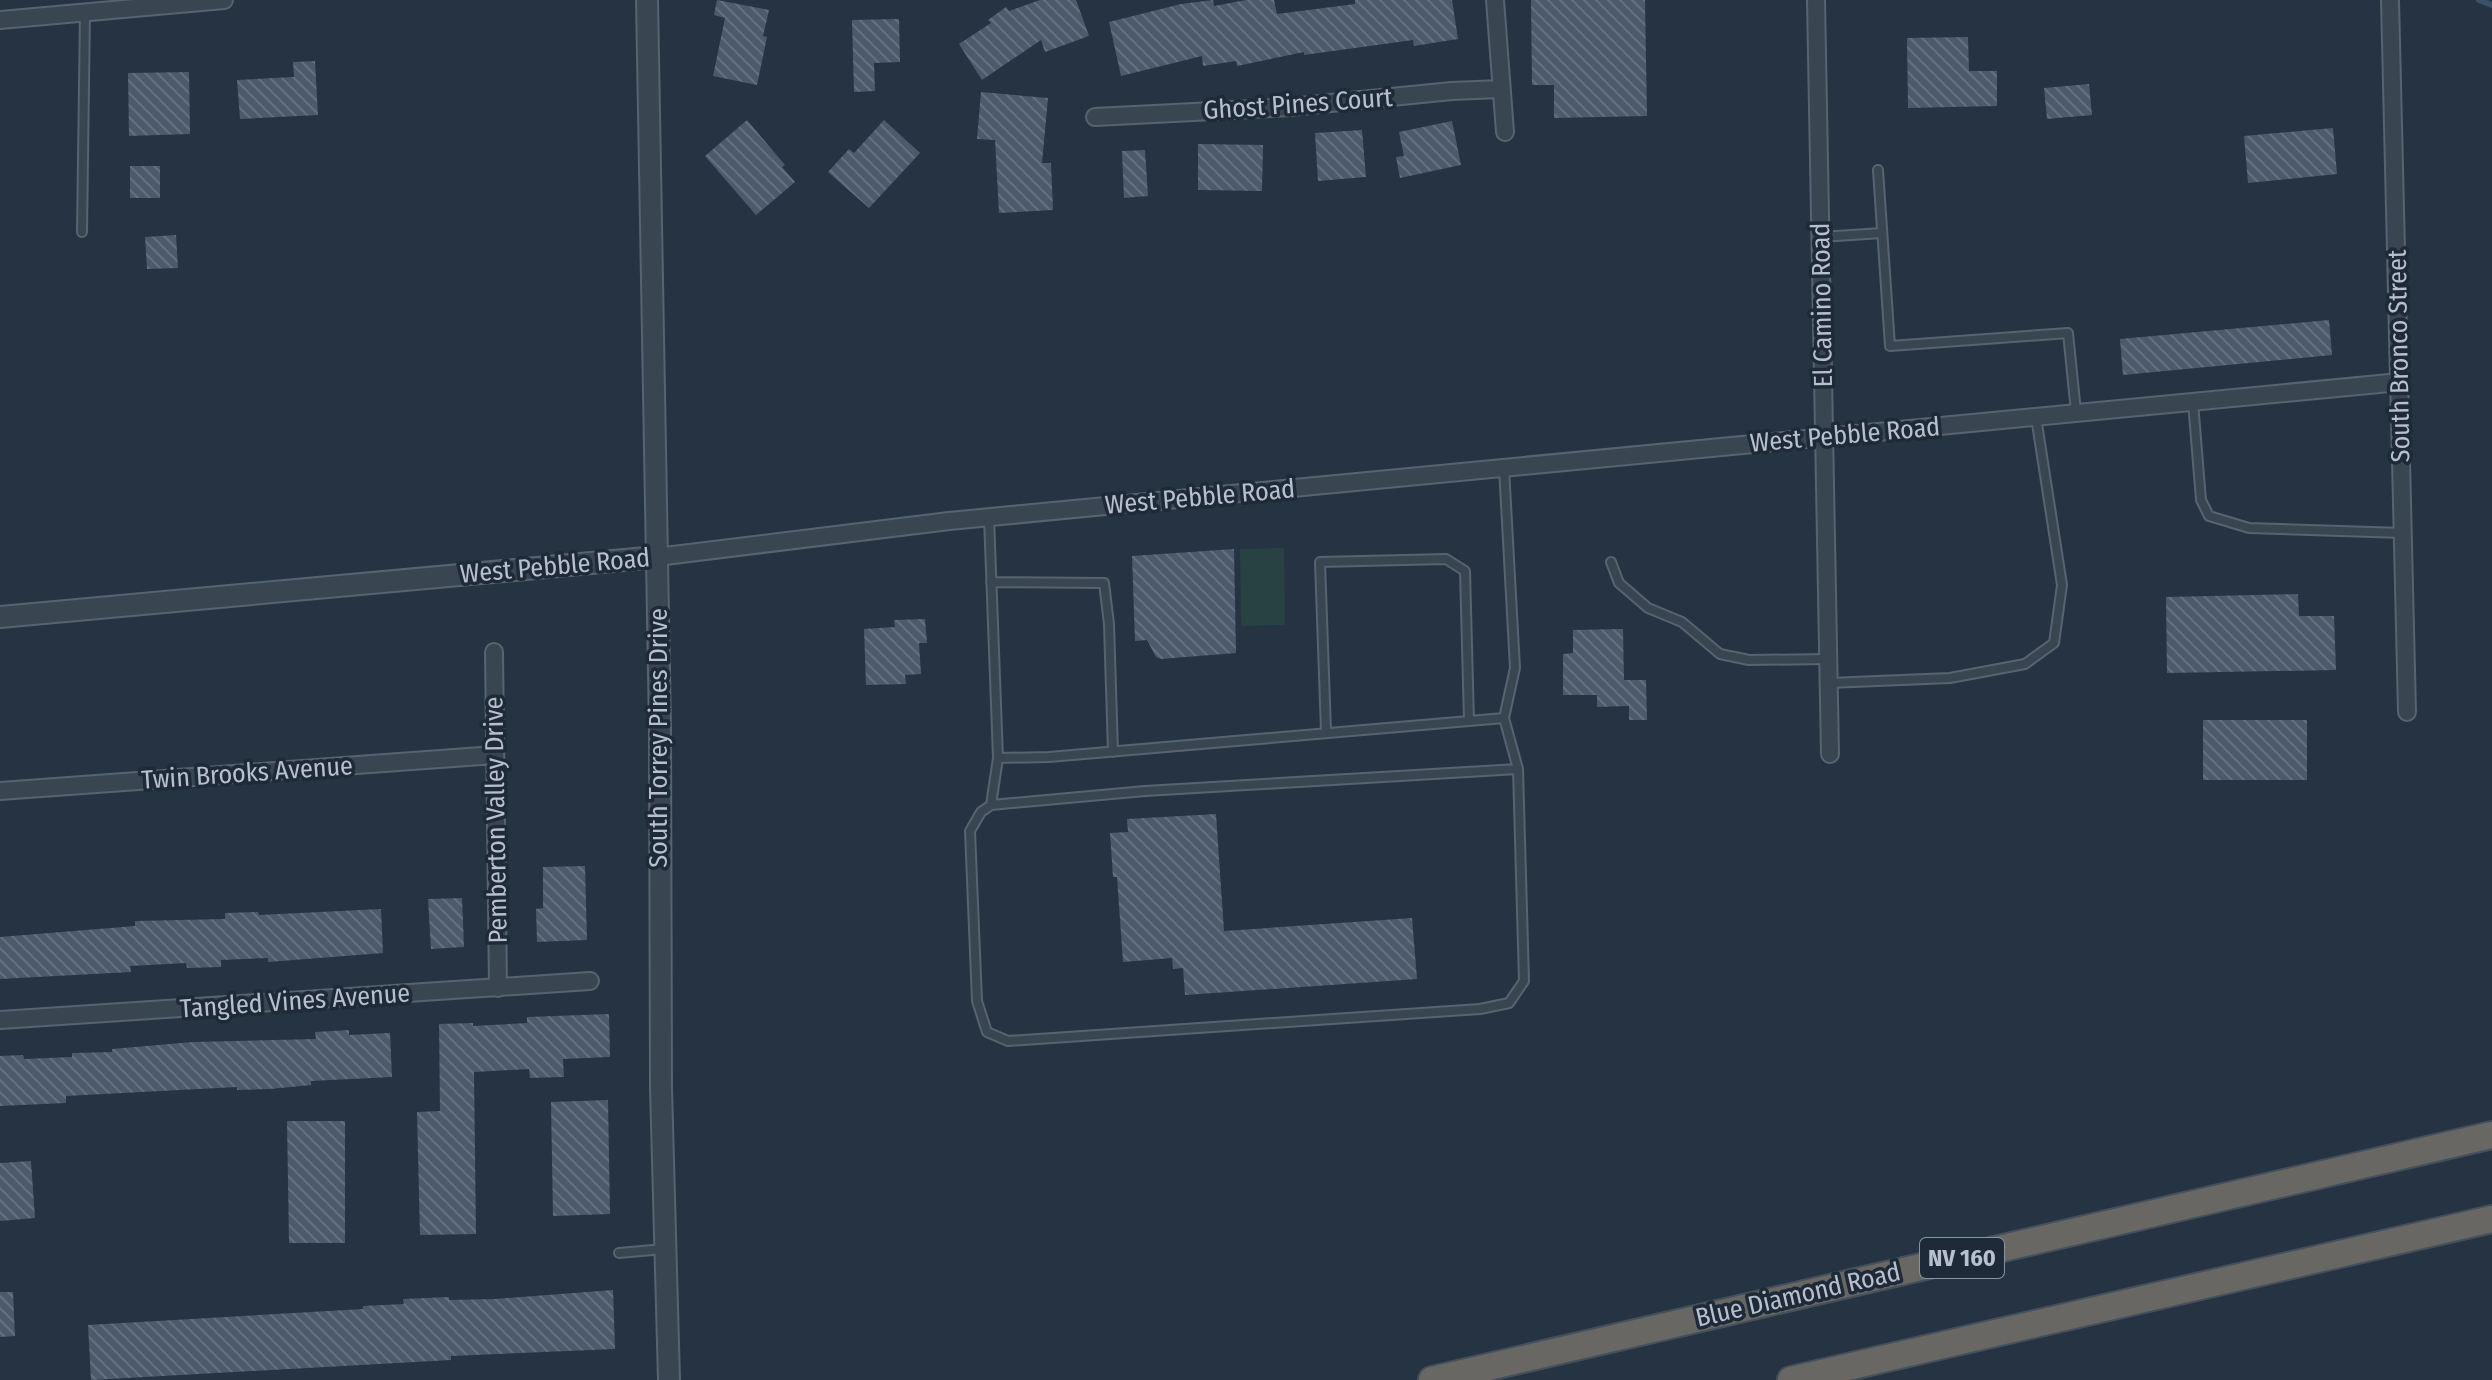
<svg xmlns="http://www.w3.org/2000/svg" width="2492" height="1380" font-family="'Fira Sans Condensed',sans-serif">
<defs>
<pattern id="building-back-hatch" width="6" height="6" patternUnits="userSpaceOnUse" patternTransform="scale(2)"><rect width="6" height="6" fill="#4c5a6c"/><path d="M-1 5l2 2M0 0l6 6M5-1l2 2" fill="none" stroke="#647080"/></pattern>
</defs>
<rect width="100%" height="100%" fill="#253343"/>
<path fill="#284244" d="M1284,548L1285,625L1241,626L1240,549Z"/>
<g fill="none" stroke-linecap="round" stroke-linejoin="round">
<path stroke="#3a516c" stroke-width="6" d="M2479,0L2492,5"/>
</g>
<path fill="url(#building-back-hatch)" d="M717,0L769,10L763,36L767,37L757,85L713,76L725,18L714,15Z
M1040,0H1076L1089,36L1045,52L1041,40L982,80L959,44L991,23L988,20L1006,7L1009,11Z
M1213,0L1214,6L1246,0H1274L1277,14L1355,4V0H1452L1458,39L1414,46L1413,40L1304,55V52L1237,66L1236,61L1203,66L1202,56L1121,76L1109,22L1181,4Z
M1531,0H1645L1647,116L1554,118V85H1532Z
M899,19L900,62L874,63L875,91L854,92L852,20Z
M1968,37L1969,71H1997V106L1908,108L1907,38Z
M315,61L318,115L240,119L237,80L294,77L293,62Z
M189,72L190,134L129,136L128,73Z
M2089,84L2092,115L2047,119L2044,88Z
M981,92L1048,98L1042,163H1051L1053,210L999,213L995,140L977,139Z
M747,120L785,165L782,167L795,182L756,215L705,156Z
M884,120L920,153L869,208L828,172L849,149L854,153Z
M1452,121L1461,165L1400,178L1396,157L1404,156L1399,132Z
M2333,128L2337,174L2248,183L2244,136Z
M1362,130L1366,177L1318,181L1315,133Z
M1198,144L1263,145L1262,191L1198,190Z
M1145,150L1148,196L1124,198L1122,151Z
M130,166H160V198H130Z
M176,235L178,268L147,269L145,237Z
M2329,320L2332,355L2123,375L2120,339Z
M1234,549L1236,653L1161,659L1156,657L1147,640L1135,641L1132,556Z
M2298,594L2299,616H2334L2336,670L2167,673L2166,597Z
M925,619L927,643H919L921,674L905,675L906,684L866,685L864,629L895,627L894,620Z
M1623,629L1624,680H1646L1647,720H1629V706L1597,707V695H1563V654L1573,653V630Z
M2203,720H2307V780H2203Z
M1216,814L1224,931L1412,918L1417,979L1185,995L1183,968L1173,969L1172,958L1123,962L1117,877H1113L1110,833L1128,832L1127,819Z
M585,866L587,940L537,942L536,909L543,908V867Z
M462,898L464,947L431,949L428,899Z
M381,909L383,953L268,962V958L221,960V967L187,968L186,963L130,966L131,972L0,979V937L135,926V921L225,919V913L258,912L259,915Z
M609,1014L610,1057L563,1059L564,1077L530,1078L529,1069L474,1072L476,1234L420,1235L417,1112L440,1111L439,1024L473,1023V1026L527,1023V1017Z
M349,1030V1035L390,1033L392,1077L311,1081V1085L270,1089L237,1090V1087L66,1096V1103L0,1106V1056L23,1055L24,1059L72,1057V1053L112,1052V1049L193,1042L316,1039L315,1032Z
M608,1100L610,1214L553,1216L551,1102Z
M287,1121H345V1243H289Z
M31,1161L35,1218L0,1221V1163Z
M613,1290L615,1349L451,1356V1360L91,1380L88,1325L363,1309V1306L404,1304L403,1299L449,1297V1300L495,1299Z
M0,1292H13L15,1336L0,1337Z"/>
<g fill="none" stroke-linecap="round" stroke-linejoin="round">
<g stroke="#586370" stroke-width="12">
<path id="service" d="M1878,170L1890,346L2068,333L2076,412
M82,232L85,13
M1821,237L1882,233
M2193,402L2201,500L2209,516L2249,528L2403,533
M989,517L998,758L1049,757L1504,718L1515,668L1504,468
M1611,562L1619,583L1648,608L1682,622L1720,654L1749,660L1828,659
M991,582L1104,583L1109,624L1113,752
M1829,683L1950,678L2025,664L2054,643L2062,585L2036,417
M1326,731L1320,562L1446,559L1465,571L1469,721
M998,758L991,805L981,812L970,831L977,1001L987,1032L1008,1041L1480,1009L1509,1003L1524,981L1518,769L1504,718
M991,805L1145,791L1518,769
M619,1253L664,1249"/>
</g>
<g stroke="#586370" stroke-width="20">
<path id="minor" d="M1495,0L1505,132
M1816,0L1830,754
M2390,0L2407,712
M0,20L224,0
M1095,117L1290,107L1452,91L1500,89
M657,557L949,521L2400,382
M494,652L498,988
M0,791L495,755
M0,1020L590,981"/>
</g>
<g stroke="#586370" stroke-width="24">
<path id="tertiary" d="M647,0L660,728L661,1088L669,1380
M0,617L657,557"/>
</g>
<g stroke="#45505d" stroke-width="30">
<path id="trunk" d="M1432,1380L2492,1135
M1791,1380L2492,1219"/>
</g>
<use href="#service" stroke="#3a4552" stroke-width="8"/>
<use href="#minor" stroke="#3a4552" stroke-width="16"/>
<use href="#tertiary" stroke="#3a4552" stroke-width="20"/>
<use href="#trunk" stroke="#686764" stroke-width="26"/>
</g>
<g text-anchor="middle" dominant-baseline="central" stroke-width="7" stroke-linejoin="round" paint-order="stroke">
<rect fill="#1f2a38" stroke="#8993a0" stroke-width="2" x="1920" y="1238" width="84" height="40" rx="6"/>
<g font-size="24" font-weight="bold" fill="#b7c0cc">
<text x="1962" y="1258">NV 160</text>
</g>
<g font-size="26" fill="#b7c0cc" stroke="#1f2a38">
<text transform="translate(1298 104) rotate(-4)">Ghost Pines Court</text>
<text transform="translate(1822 305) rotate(-91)">El Camino Road</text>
<text transform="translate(2399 356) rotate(-91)">South Bronco Street</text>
<text transform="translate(1845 435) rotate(-5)">West Pebble Road</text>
<text transform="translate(1200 497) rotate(-5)">West Pebble Road</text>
<text transform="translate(555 566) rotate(-5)">West Pebble Road</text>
<text transform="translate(658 738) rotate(-90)">South Torrey Pines Drive</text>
<text transform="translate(247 773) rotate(-4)">Twin Brooks Avenue</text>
<text transform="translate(496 820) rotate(-91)">Pemberton Valley Drive</text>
<text transform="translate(295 1001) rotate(-4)">Tangled Vines Avenue</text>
<text transform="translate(1798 1295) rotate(-13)">Blue Diamond Road</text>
</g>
</g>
</svg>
